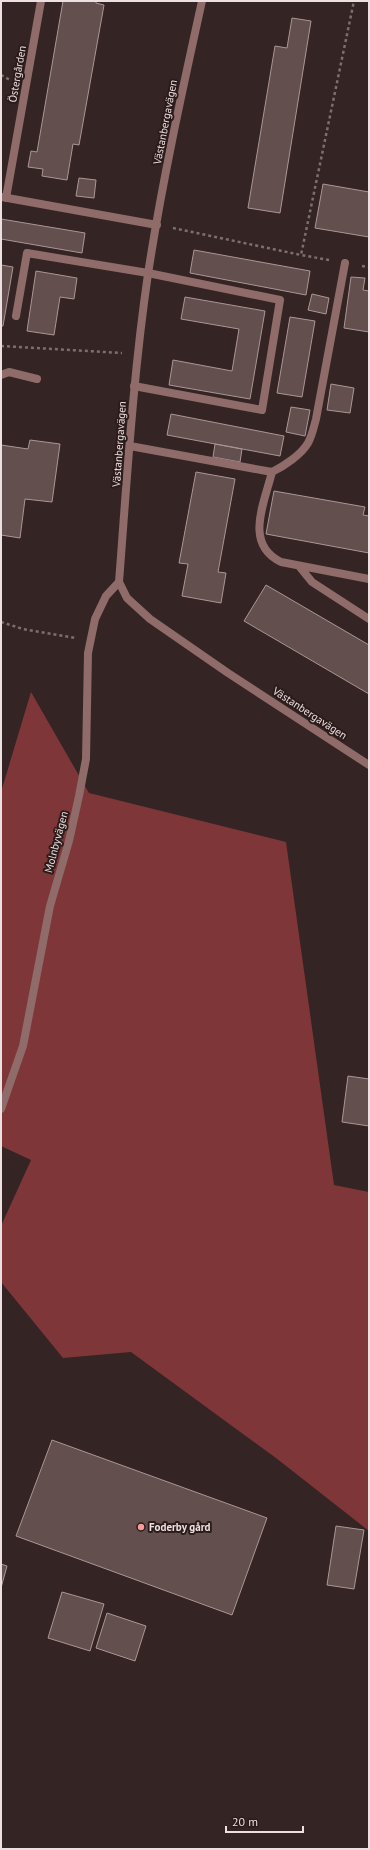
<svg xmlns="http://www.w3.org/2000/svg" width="370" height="1850" font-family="'PT Sans',sans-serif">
<rect width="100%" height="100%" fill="#352424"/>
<path fill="#7f3638" d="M31,692L89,793L286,842L334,1185L369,1192V1531L276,1458L131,1352L63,1358L1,1282V1226L31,1160L1,1146V792Z"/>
<path fill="#624f4e" stroke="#ab9695" d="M63,1H96V3L104,5L79,145L73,144L67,180L42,176L43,169L28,167L31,151L37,152Z
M292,18L311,21L280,213L248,208L275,46L287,48Z
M79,178L96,180L94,198L76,196Z
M323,184L369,192V237L315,228Z
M1,219L85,233L82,253L1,239Z
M194,250L310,271L306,295L190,273Z
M1,265L13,267L3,326H1Z
M36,271L77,278L74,299L60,297L54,335L27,331Z
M351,277L365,278L363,290L369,291V332L344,328Z
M312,294L329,298L326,314L308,310Z
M185,297L265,311L250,399L169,385L173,360L232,371L239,329L181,319Z
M290,317L315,321L302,397L277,393Z
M331,384L354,388L350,413L327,410Z
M291,407L310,410L305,436L286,432Z
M171,414L284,436L280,456L167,435Z
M30,440L60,444L52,502L25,499L20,538L1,535V445L28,449Z
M215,444L242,449L240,462L213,457Z
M196,472L235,479L218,572L226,573L221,603L182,596L188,564L179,563Z
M274,491L365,507L363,515L369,516V553L266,534Z
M266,585L369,645V694L244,621Z
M348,1076L369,1079V1126L342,1122Z
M52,1440L267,1518L232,1615L16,1536Z
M336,1526L364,1530L354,1589L327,1585Z
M1,1564L7,1566L1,1588Z
M62,1592L104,1604L90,1651L48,1638Z
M107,1613L146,1626L135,1661L96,1648Z"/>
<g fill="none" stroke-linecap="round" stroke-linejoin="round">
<path stroke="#7e6f6f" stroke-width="2.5" stroke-dasharray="3 3" stroke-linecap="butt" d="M1,75L10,80
M173,228L301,255
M329,260L301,255L354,1
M362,266L369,267
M1,346L122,353
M1,622L23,629L75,638"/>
<path stroke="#8f6b6a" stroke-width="8" d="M16,316L27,253L148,273L280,300L262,410L134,386"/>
<path stroke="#8f6b6a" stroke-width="8" d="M202,1C182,92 162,182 148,274C133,376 127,479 119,582L127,598L150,619L228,673L369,765
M2,197L157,225
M6,198L41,1
M1,375L9,372L37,379
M130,446L272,472C284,466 301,455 308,443C312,436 314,426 316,419L345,263
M272,472C264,504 244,544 281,562L369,579
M299,566L312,582L369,619
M1,1109L23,1046L50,906L69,841L79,796L86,759L88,653L95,619L106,596L119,582"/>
</g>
<circle fill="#f59b9a" stroke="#2b1b1a" stroke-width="1.5" cx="141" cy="1527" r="4"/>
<g text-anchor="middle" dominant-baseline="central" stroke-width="4" stroke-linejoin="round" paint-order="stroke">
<g font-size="11" fill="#ece0e0" stroke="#2b1b1a">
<text transform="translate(17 74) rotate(-80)">Östergården</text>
<text transform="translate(165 122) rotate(-79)">Västanbergavägen</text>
<text transform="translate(119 444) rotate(-86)">Västanbergavägen</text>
<text transform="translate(310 713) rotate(33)">Västanbergavägen</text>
<text transform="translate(56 842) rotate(-75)">Molnbyvägen</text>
</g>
<g font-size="11" font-weight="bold" fill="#ece0e0" stroke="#2b1b1a" text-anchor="start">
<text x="149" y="1527">Foderby gård</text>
</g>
</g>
<rect width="370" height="1850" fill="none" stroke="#ece0e0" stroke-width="4"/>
<path d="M226 1826v6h77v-6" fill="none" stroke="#ece0e0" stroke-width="2"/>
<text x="232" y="1826" font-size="12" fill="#ece0e0" stroke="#2b1b1a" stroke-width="3" paint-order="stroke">20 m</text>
</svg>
